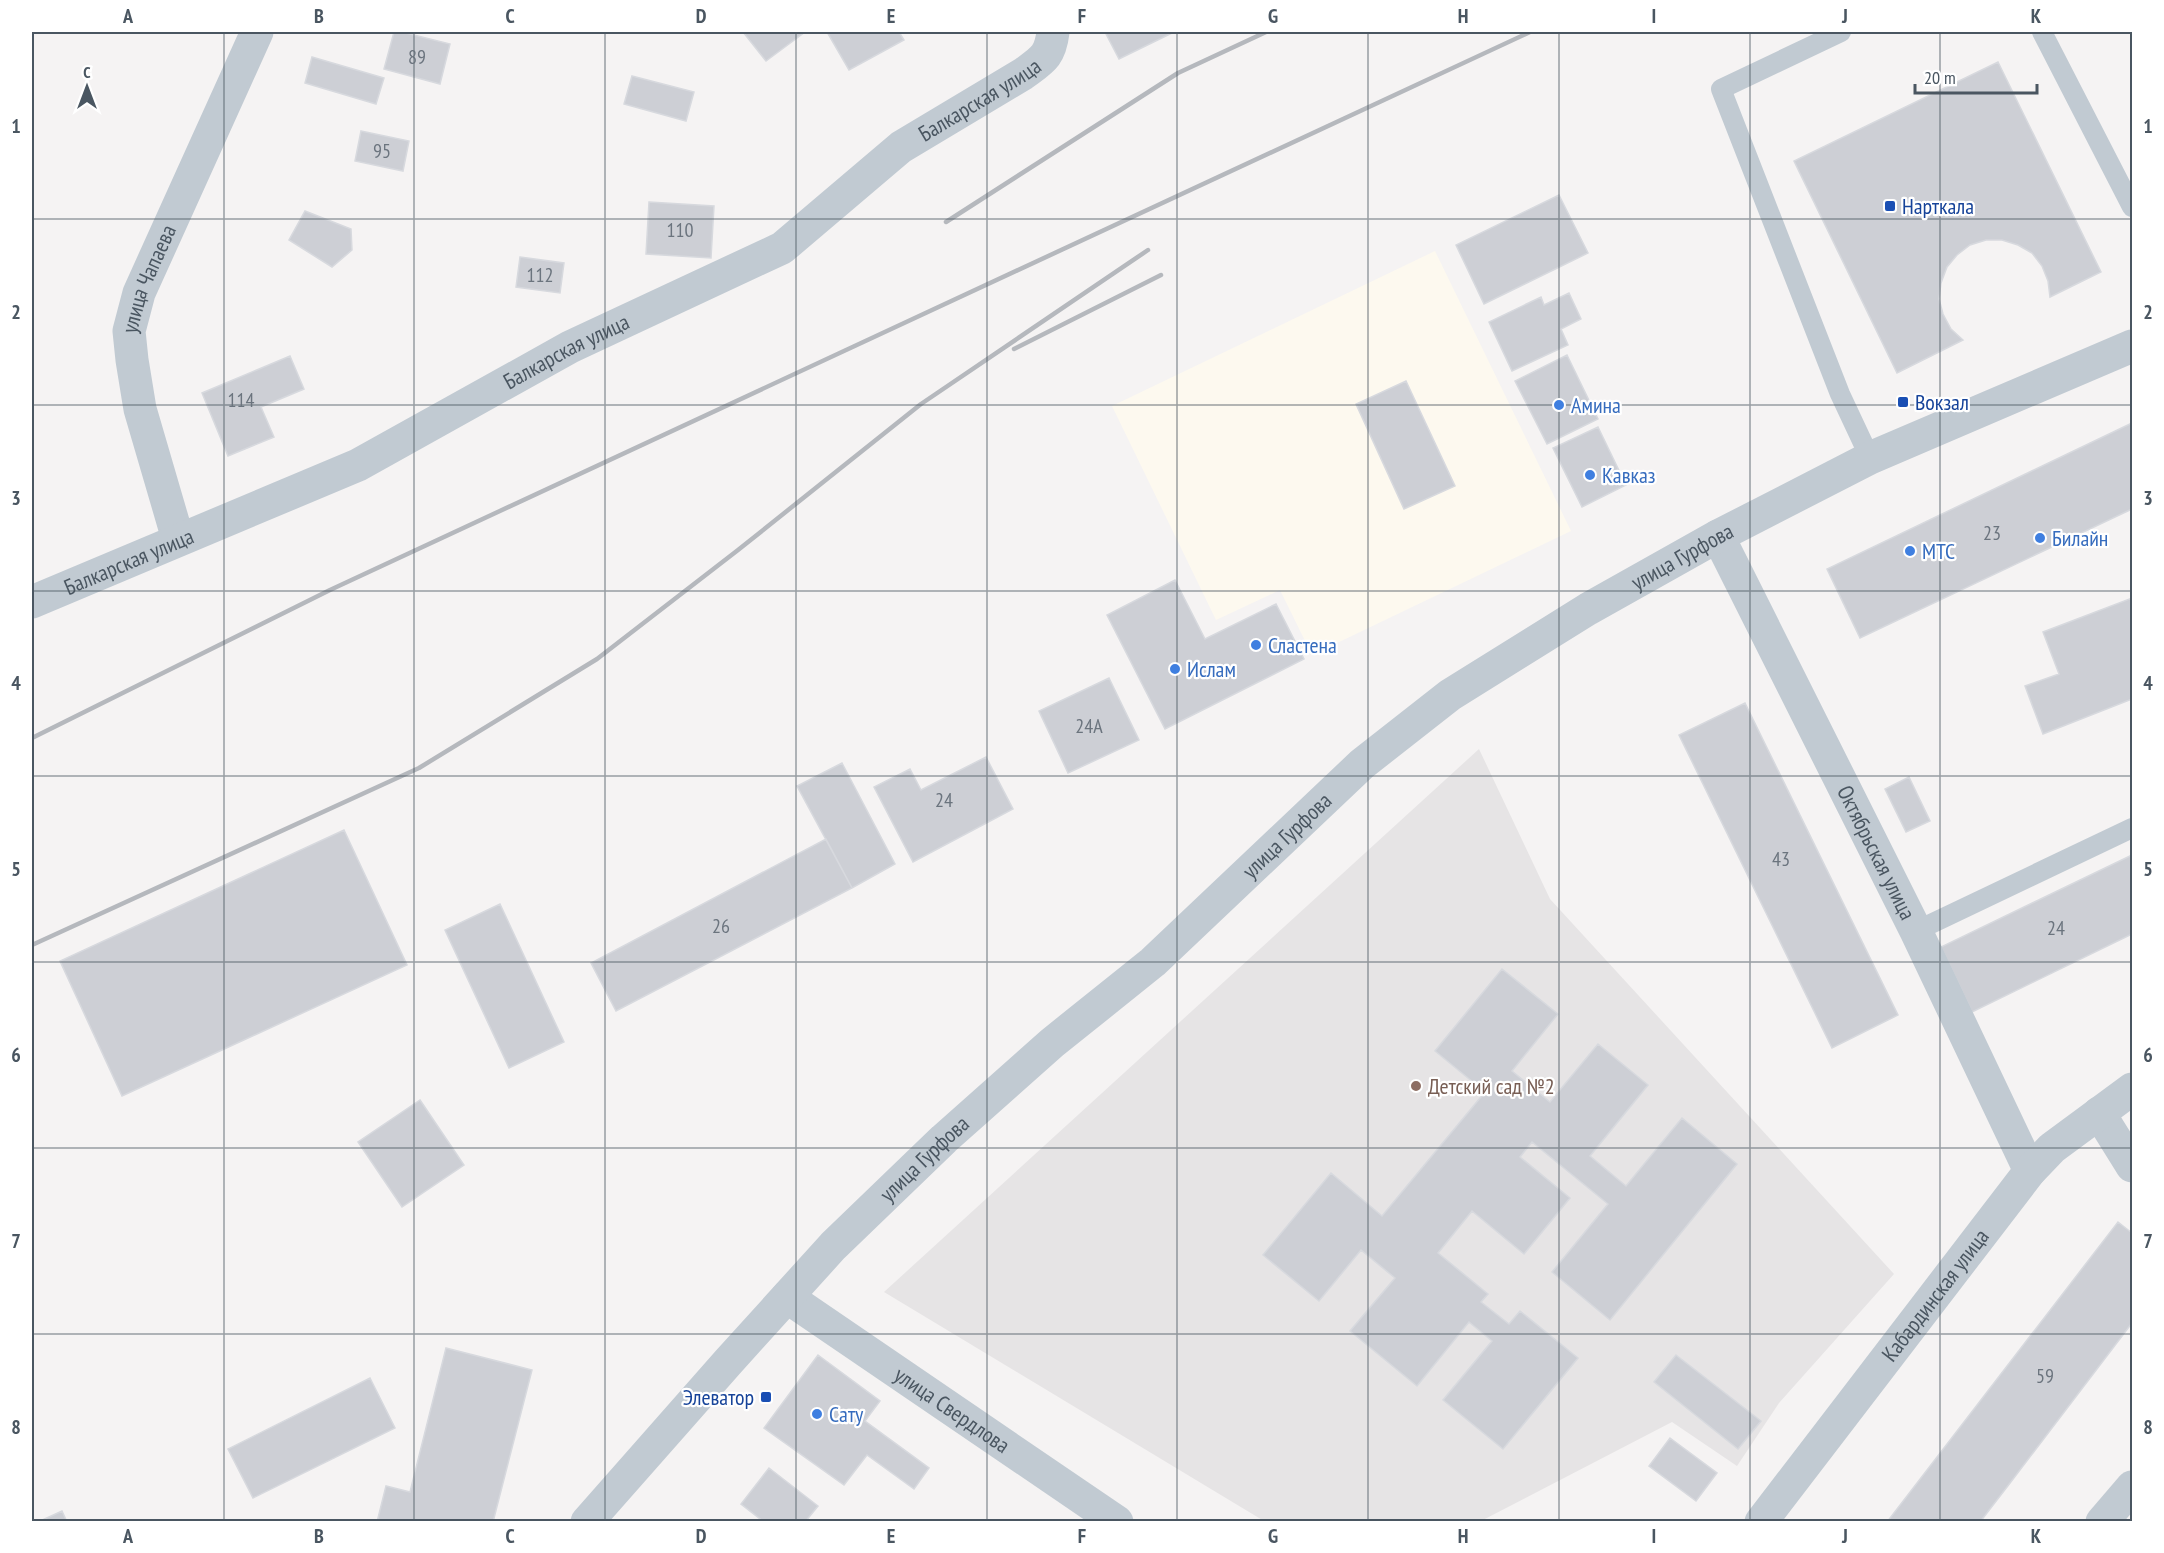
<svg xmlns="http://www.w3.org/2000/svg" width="2164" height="1553" font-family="'PT Sans Narrow',sans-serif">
<rect width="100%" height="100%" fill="#f5f3f3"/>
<path fill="#fdf9ef" d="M1435,251L1571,531L1312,655L1280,590L1216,620L1112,406Z"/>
<path fill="#e6e4e5" d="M1479,749L1550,899L1894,1274L1779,1403L1737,1466L1672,1422L1479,1522L1264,1521L884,1292Z"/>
<path fill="#cdcfd5" stroke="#d7d9de" stroke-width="1.5" d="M394,32H402L450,44L440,84L384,69Z
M743,32H805L766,61Z
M827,32H899L904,40L849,70Z
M1105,32H1174L1119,59Z
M312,57L384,78L376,104L305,83Z
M1998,62L2101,272L2050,297L2048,281L2042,266L2032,253L2018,245L2002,240H1986L1970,245L1957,255L1947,267L1941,283L1939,299L1943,314L1951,329L1963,340L1897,373L1794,161Z
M632,76L694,92L686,121L624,104Z
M361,131L409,141L403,171L355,161Z
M1559,195L1588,253L1484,304L1456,245Z
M649,202L714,206L711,258L646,254Z
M305,211L351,229L352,250L332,267L289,240Z
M520,257L564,263L560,293L516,287Z
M1569,293L1581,319L1561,329L1568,345L1512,371L1489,322L1541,297L1544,305Z
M1567,355L1598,419L1547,444L1515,381Z
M290,356L304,389L261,407L274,437L228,456L202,393Z
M1406,381L1455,486L1404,509L1356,404Z
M2132,423V509L1860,638L1827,569Z
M1598,427L1626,485L1582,507L1553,448Z
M1175,580L1205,639L1276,604L1304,659L1165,729L1107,615Z
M2132,598V699L2043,734L2025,686L2059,674L2043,632Z
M1109,678L1139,740L1068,773L1039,711Z
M1745,703L1898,1015L1832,1048L1679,735Z
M986,757L1013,809L913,862L874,787L910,769L921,790Z
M842,763L895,864L852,888L797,786Z
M1909,777L1930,821L1906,832L1885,789Z
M344,830L407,965L122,1096L60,961Z
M826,839L852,888L616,1011L591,963Z
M2132,855V934L1972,1012L1941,947Z
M500,904L564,1042L509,1068L445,930Z
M1502,969L1558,1014L1512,1071L1550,1102L1598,1044L1648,1085L1590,1156L1626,1186L1682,1118L1737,1164L1610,1320L1552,1272L1608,1204L1532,1142L1520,1157L1570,1198L1524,1254L1472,1211L1438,1253L1488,1294L1481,1302L1509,1324L1520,1311L1578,1358L1503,1449L1443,1400L1492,1341L1469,1322L1417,1386L1350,1331L1395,1278L1361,1250L1319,1301L1263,1255L1331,1173L1382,1216L1485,1092L1435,1051Z
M420,1100L464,1165L402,1207L358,1142Z
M2118,1222L2132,1233V1323L2007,1487L1980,1522H1887Z
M446,1348L532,1370L493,1522H377L386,1486L410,1492Z
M818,1355L880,1401L865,1421L929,1468L914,1489L867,1455L844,1485L764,1428Z
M1676,1355L1761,1421L1738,1449L1654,1382Z
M370,1378L395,1428L253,1498L228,1449Z
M1670,1438L1717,1473L1696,1501L1649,1466Z
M769,1468L818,1506L805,1522H764L741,1504Z
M62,1511L67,1522H38Z"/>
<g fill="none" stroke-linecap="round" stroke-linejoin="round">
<path stroke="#c1cad2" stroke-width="20" d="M1841,32L1721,89L1840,394L1870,458
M2042,32L2132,207
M1916,931L2132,828"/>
<g stroke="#c1cad2" stroke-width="33">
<path id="s1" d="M1718,536L1916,931L2030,1171"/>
<path id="s2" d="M178,539L140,409L132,360L129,331L139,293L257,32"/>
<path id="s3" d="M32,602L358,465L570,347L782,248L901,147L1023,74C1042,60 1050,57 1053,32"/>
<path d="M2099,1113L2132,1166"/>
<path id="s4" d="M787,1297L1117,1522"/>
<path d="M2102,1522L2132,1487"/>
</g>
<g stroke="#c1cad2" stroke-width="33">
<path id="s5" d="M587,1522L728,1362L833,1246L944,1139L1052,1043L1153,962L1362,764L1450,695L1588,609L1718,536L1870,458L2132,346"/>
<path id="s6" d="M1761,1522L2030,1171L2052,1148L2132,1089"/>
</g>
<path stroke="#b5b8bd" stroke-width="4.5" d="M946,222L1178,73L1266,32
M1014,349L1161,275
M32,738L330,590L1530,32
M32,945L419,768L597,659L738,550L921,404L1148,250"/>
</g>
<path fill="none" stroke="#4a5661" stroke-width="1.5" stroke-opacity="0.55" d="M224,32V1522M414,32V1522M605,32V1522M796,32V1522M987,32V1522M1177,32V1522M1368,32V1522M1559,32V1522M1750,32V1522M1940,32V1522M32,219H2132M32,405H2132M32,591H2132M32,776H2132M32,962H2132M32,1148H2132M32,1334H2132"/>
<g fill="#1a4fb4" stroke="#fff" stroke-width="2">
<rect x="1884" y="200" width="12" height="12" rx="3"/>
<rect x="1897" y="396" width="12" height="12" rx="3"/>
<rect x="760" y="1391" width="12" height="12" rx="3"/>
</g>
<g fill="#3f7fe0" stroke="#fff" stroke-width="2">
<circle cx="1559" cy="405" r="6"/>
<circle cx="1590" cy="475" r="6"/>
<circle cx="2040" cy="538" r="6"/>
<circle cx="1910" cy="551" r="6"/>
<circle cx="1256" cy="645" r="6"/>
<circle cx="1175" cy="669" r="6"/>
<circle cx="817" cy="1414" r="6"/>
</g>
<circle fill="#8d6e63" stroke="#fff" stroke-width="2" cx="1416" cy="1086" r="6"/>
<g text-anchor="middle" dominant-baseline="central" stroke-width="4.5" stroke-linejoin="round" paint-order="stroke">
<g font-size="20" fill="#6b747e">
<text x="417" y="57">89</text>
<text x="382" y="151">95</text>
<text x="680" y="230">110</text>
<text x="540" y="275">112</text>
<text x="241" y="400">114</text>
<text x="1992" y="533">23</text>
<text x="1089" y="726">24А</text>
<text x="944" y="800">24</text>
<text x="1781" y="859">43</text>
<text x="721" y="926">26</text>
<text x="2056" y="928">24</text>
<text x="2045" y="1376">59</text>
</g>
<g font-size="22" fill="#4a5661" stroke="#fff">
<text stroke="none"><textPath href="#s3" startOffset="1078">Балкарская улица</textPath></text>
<text stroke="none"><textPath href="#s2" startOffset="270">улица Чапаева</textPath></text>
<text stroke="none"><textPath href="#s3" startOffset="591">Балкарская улица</textPath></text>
<text stroke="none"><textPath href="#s5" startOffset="1468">улица Гурфова</textPath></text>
<text stroke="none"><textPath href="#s3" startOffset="105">Балкарская улица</textPath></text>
<text stroke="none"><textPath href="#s5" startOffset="982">улица Гурфова</textPath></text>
<text stroke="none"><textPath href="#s1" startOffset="354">Октябрьская улица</textPath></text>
<text stroke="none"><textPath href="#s5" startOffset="496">улица Гурфова</textPath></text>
<text stroke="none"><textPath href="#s6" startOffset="286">Кабардинская улица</textPath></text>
<text stroke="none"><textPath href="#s4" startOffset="200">улица Свердлова</textPath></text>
</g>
<g font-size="22" fill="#164399" stroke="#fff" text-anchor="start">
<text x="1902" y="206">Нарткала</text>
<text x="1915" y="402">Вокзал</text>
<text x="754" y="1397" text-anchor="end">Элеватор</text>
</g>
<g font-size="22" fill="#366cbe" stroke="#fff" text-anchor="start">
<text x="1571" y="405">Амина</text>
<text x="1602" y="475">Кавказ</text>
<text x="2052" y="538">Билайн</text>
<text x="1922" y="551">МТС</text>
<text x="1268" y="645">Сластена</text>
<text x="1187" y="669">Ислам</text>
<text x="829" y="1414">Сату</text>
</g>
<g font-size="22" fill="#785e54" stroke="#fff" text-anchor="start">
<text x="1428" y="1086">Детский сад №2</text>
</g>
</g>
<rect width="2164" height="1553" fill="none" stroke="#ffffff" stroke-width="66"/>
<g transform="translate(87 87)" stroke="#ffffff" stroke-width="4.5" paint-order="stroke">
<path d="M0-4.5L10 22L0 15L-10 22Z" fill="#4a5661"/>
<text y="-9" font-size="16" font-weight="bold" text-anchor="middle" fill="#4a5661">С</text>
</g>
<path d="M1915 84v9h122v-9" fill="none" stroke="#4a5661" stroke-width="3"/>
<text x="1924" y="84" font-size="18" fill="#4a5661" stroke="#ffffff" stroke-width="4.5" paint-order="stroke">20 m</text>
<rect x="33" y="33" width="2098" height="1487" fill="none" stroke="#4a5661" stroke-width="2"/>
<g font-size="20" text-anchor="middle" font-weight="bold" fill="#4a5661">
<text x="128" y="23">A</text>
<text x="319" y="23">B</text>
<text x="510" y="23">C</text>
<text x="701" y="23">D</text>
<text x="891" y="23">E</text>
<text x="1082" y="23">F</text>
<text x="1273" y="23">G</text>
<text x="1463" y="23">H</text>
<text x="1654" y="23">I</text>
<text x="1845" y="23">J</text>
<text x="2036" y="23">K</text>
<text x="16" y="133">1</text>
<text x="2148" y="133">1</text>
<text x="16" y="319">2</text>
<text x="2148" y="319">2</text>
<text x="16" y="505">3</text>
<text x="2148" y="505">3</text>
<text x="16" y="690">4</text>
<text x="2148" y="690">4</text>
<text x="16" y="876">5</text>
<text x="2148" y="876">5</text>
<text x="16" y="1062">6</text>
<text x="2148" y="1062">6</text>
<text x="16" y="1248">7</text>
<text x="2148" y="1248">7</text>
<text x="16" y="1434">8</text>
<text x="2148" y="1434">8</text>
<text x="128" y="1543">A</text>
<text x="319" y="1543">B</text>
<text x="510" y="1543">C</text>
<text x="701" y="1543">D</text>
<text x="891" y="1543">E</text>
<text x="1082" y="1543">F</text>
<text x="1273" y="1543">G</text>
<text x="1463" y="1543">H</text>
<text x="1654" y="1543">I</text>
<text x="1845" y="1543">J</text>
<text x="2036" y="1543">K</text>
</g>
</svg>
